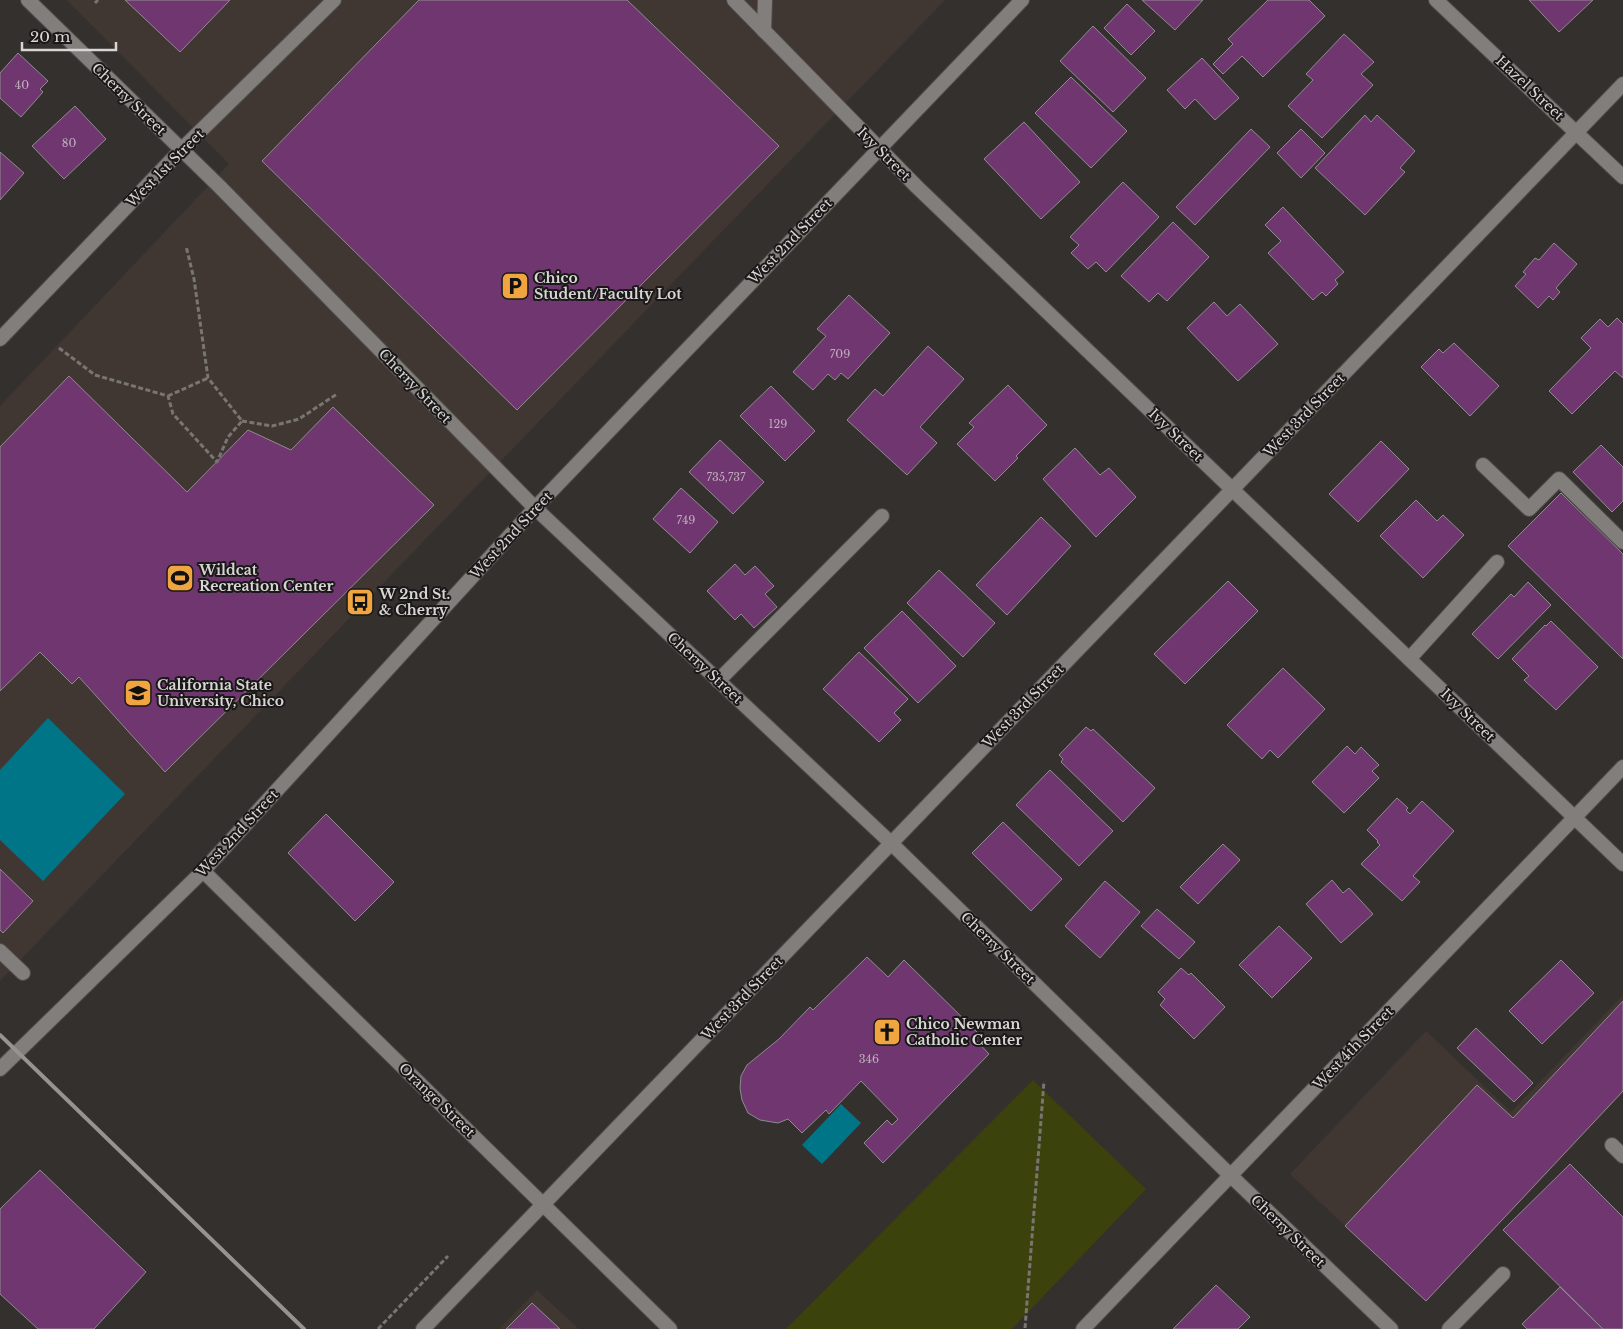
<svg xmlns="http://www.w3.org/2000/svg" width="1623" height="1329" font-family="'Libre Baskerville',serif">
<rect width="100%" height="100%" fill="#33302e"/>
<path fill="#403732" d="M67,0H945L0,981V406L229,164Z
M1623,995V1093L1426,1302L1290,1174L1426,1031L1511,1112Z
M537,1290L579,1329H499Z"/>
<path fill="#3c420b" d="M1033,1080L1146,1189L1012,1329H786Z"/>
<path fill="#007587" d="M48,718L125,794L43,881L0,840V770Z
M841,1104L861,1123L822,1164L802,1145Z"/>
<path fill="#703670" stroke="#8f8c8f" d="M125,0H230L180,52Z
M419,0H627L779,146L517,410L262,161Z
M1142,0H1203L1175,30Z
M1268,0H1309L1325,16L1263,77L1242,56L1223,74L1213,64L1233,44L1228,39Z
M1529,0H1593L1559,32Z
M1127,4L1155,31L1131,55L1104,28Z
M1093,26L1146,78L1113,112L1060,61Z
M1344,34L1374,62L1361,74L1373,85L1322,138L1288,106L1313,80L1306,74Z
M18,53L48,81L40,89L43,92L21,117L0,98V73Z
M1202,58L1239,98L1215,120L1195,99L1185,109L1167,90Z
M1071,77L1127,131L1091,168L1035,113Z
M75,106L106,139L64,179L32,146Z
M1365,115L1371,122L1377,115L1415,151L1400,168L1405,172L1365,215L1315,168Z
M1024,122L1080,182L1041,219L984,159Z
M1251,129L1270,147L1195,225L1176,207Z
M1301,129L1325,153L1301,178L1277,153Z
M0,152L24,173L0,200Z
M1123,182L1159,217L1106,272L1096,262L1088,269L1071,253L1079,245L1070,237Z
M1283,207L1344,272L1335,280L1338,284L1326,296L1322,292L1313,300L1268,253L1281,241L1265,225Z
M1173,222L1209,257L1167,301L1158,293L1149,302L1121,276Z
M1554,243L1577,264L1556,288L1560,292L1553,300L1549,296L1538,308L1515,286L1526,274L1523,272L1535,258L1539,260Z
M849,295L890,333L848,379L841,373L835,380L828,374L813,390L793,372L826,336L817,329Z
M1214,302L1227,316L1240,304L1278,344L1238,381L1187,328Z
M1617,318L1623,324V378L1615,371L1572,414L1549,391L1591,348L1581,338L1600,319L1608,327Z
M1454,343L1499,386L1470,416L1421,367L1439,349L1443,353Z
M928,346L964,379L920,427L937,443L907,475L847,420L875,389L883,396Z
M69,376L187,492L248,430L291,450L333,407L434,505L165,772L79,677L72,684L40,652L0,691V447Z
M1008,385L1047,425L1016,456L1018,458L995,481L957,444L974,427L969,423Z
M771,386L815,431L785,461L740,416Z
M720,440L764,482L733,514L689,472Z
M1381,441L1409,469L1358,522L1329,494Z
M1601,445L1623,467V501L1612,512L1573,472Z
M1075,448L1100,475L1109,468L1136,497L1096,537L1043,479Z
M681,488L718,522L690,553L653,519Z
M1561,493L1623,554V659L1508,546Z
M1416,500L1437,521L1443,515L1464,535L1423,578L1380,536Z
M1041,517L1071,546L1007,615L976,585Z
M735,564L745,575L755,566L774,586L765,594L777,607L754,628L741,614L735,620L707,591Z
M939,570L995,623L963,657L907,603Z
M1228,581L1258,611L1185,684L1154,654Z
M1528,582L1551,605L1498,659L1472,634L1511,594L1514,597Z
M902,611L956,666L918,703L864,648Z
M1551,621L1598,667L1556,710L1524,680L1529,676L1512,659L1545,625L1546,626Z
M859,652L908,699L894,713L901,720L879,742L823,689Z
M1283,668L1325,709L1278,758L1270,750L1262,759L1227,725Z
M1086,727L1091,731L1093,729L1155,788L1123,822L1061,762L1063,759L1059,755Z
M1347,746L1355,754L1361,747L1379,765L1372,771L1379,778L1344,813L1312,782Z
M1050,770L1113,831L1079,866L1016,805Z
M1397,798L1408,808L1406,810L1410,814L1422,801L1454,831L1413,876L1420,882L1402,901L1361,864L1380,845L1377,842L1378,841L1367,830Z
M326,814L394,882L355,921L288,853Z
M1003,822L1062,879L1031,911L972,853Z
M1223,844L1240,860L1198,904L1180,887Z
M0,869L33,901L3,933L0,930Z
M1332,880L1343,893L1349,888L1373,914L1341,943L1306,904Z
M1105,881L1140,912L1100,958L1065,926Z
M1157,909L1195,942L1179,959L1141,926Z
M1279,926L1312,958L1272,998L1239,965Z
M867,957L888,977L904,960L980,1035L975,1039L989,1054L883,1163L864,1143L887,1120L892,1125L898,1119L861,1081L829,1114L826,1110L802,1133L788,1119L778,1123L760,1120L748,1113L742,1100L740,1088L741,1076L747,1065L779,1039L810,1007L813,1010Z
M1561,960L1594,993L1542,1044L1509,1011Z
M1181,968L1189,975L1191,973L1225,1007L1194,1039L1160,1005L1165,999L1158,992Z
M1623,1001V1091L1426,1301L1345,1226L1477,1085L1513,1118Z
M1476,1028L1533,1083L1514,1102L1457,1048Z
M1570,1164L1623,1217V1329H1603L1503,1230Z
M40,1170L146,1272L94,1329H38L0,1294V1209Z
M1216,1285L1250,1317L1238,1329H1173Z
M1560,1287L1603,1329H1527L1522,1324Z
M532,1303L560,1329H506Z"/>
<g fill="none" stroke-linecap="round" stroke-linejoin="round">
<g stroke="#504d4b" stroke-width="16">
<path id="service" d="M764,31L765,0
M1483,465L1529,509L1559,479L1623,542
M1410,658L1497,562
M718,681L882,516
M0,951L23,973
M1612,1145L1623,1156
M1449,1329L1503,1274"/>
</g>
<g stroke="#504d4b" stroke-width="16">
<path id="minor" d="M28,0L220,187L535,508L891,843L1230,1175L1391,1329
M734,0L917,187L1623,864
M1436,0L1623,177
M0,339L181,150L334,0
M203,871L670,1329
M423,1329L1623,84
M1083,1329L1623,767"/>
</g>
<g stroke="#504d4b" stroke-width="16">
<path id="tertiary" d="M0,1069L203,871L535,508L1022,0"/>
</g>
<path stroke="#787573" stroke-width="3" stroke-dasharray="5 2.5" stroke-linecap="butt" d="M95,3L98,0
M59,348L95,375L168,396L173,414L217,462L228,437L242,421L208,378L194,279L186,246
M168,396L208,378
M242,421L272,426L299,419L337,394
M1025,1328L1044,1081
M378,1329L448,1256"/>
<use href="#service" stroke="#827e7c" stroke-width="14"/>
<use href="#minor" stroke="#827e7c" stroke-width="14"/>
<use href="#tertiary" stroke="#827e7c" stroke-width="14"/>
<path stroke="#969391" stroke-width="4" d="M0,1035L304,1329"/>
</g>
<defs>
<g id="parking-square" transform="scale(1.4375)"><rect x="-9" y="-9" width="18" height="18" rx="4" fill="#f1a540" stroke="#1a1818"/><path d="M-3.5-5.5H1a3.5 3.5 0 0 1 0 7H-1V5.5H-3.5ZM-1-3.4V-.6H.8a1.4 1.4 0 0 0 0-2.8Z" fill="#111"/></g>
<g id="stadium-square" transform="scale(1.4375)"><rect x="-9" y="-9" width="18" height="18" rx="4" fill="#f1a540" stroke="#1a1818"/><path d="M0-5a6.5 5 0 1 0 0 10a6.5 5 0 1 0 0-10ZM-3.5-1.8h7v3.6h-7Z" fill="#111"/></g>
<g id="bus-square" transform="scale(1.4375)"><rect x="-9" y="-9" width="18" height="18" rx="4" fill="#f1a540" stroke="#1a1818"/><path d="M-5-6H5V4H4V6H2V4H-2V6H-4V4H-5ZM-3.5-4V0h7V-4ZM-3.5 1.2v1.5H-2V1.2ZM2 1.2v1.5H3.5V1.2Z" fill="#111"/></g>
<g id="university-square" transform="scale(1.4375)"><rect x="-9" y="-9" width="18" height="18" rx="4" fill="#f1a540" stroke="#1a1818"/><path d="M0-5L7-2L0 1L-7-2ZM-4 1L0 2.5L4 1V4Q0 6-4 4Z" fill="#111"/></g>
<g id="church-square" transform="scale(1.4375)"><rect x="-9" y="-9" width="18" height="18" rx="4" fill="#f1a540" stroke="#1a1818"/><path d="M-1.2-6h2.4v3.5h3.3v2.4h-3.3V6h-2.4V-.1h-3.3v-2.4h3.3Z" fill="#111"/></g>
</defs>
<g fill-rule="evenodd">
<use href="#parking-square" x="515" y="286"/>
<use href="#stadium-square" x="180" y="578"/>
<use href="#bus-square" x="360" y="602"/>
<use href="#university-square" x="138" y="693"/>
<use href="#church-square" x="887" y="1032"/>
</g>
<g text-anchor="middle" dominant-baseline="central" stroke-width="4" stroke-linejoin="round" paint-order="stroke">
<g font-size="11" fill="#beaebb">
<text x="22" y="85">40</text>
<text x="69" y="143">80</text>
<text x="840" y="354">709</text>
<text x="778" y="424">129</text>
<text x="726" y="477">735,737</text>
<text x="686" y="520">749</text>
<text x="869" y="1059">346</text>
</g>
<g font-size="14" fill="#d8d6d4" stroke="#1a1818">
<text transform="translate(1530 88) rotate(43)">Hazel Street</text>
<text transform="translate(129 99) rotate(44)">Cherry Street</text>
<text transform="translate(884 154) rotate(45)">Ivy Street</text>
<text transform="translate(165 168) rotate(-45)">West 1st Street</text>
<text transform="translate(790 241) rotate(-46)">West 2nd Street</text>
<text transform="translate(415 386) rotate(46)">Cherry Street</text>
<text transform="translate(1304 415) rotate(-46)">West 3rd Street</text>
<text transform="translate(1176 435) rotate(44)">Ivy Street</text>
<text transform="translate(511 535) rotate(-47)">West 2nd Street</text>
<text transform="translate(705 668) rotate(43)">Cherry Street</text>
<text transform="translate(1023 706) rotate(-46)">West 3rd Street</text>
<text transform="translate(1468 715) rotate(44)">Ivy Street</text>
<text transform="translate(237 833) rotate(-47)">West 2nd Street</text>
<text transform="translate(998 948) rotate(44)">Cherry Street</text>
<text transform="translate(742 998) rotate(-46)">West 3rd Street</text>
<text transform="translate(1353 1048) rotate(-46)">West 4th Street</text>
<text transform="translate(437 1100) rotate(44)">Orange Street</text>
<text transform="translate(1288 1231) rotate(44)">Cherry Street</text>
</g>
<g font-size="14" font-weight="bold" fill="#d8d6d4" stroke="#1a1818" text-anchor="start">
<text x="534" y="278">Chico<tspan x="534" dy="16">Student/Faculty Lot</tspan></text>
<text x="199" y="570">Wildcat<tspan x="199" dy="16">Recreation Center</tspan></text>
<text x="379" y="594">W 2nd St.<tspan x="379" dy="16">&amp; Cherry</tspan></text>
<text x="157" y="685">California State<tspan x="157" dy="16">University, Chico</tspan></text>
<text x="906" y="1024">Chico Newman<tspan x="906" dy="16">Catholic Center</tspan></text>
</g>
</g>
<path d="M22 42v8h94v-8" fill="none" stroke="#d8d6d4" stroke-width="2.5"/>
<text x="30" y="42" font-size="15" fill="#d8d6d4" stroke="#1a1818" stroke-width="4" paint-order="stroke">20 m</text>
</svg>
